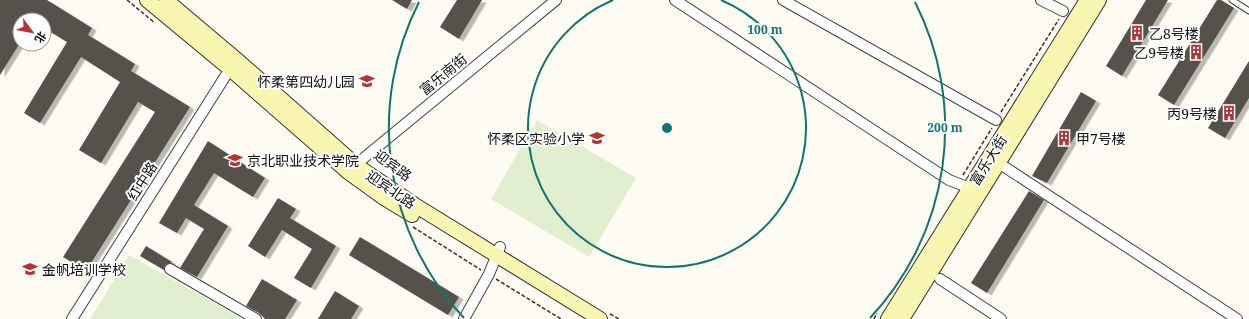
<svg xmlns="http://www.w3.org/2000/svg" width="1249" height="319" font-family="'Noto Serif','Noto Sans SC',serif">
<defs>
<filter id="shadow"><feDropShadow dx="4.5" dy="2.5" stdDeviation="0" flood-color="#0004"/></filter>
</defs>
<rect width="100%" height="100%" fill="#fefcf2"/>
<path fill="#e1efcf" d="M537,120L636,178L589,257L491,199Z
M129,255L242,319H90Z"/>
<path fill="#57514c" filter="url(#shadow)" d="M0,0H47L92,28L88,35L135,64L131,71L190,107L86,271L63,257L155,112L138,102L101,163L79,150L120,82L81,57L40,123L24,113L67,42L44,28V20H20V43L0,75Z
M392,0H412L407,9Z
M457,0H482L459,39L440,27Z
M1146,0H1168L1122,76L1106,66Z
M1217,0H1221L1234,8L1174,105L1158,95Z
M1249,61V98L1225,138L1208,128Z
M1081,92L1096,101L1047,183L1032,176Z
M208,141L265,178L253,197L214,173L194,205L228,226L197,277L180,268L204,229L186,218L177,233L159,223Z
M1029,191L1044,200L987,293L971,283Z
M278,198L296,209L290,218L336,246L311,288L294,278L312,249L282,230L265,257L248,246Z
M360,237L459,297L448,315L349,255Z
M146,246L172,262L165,265L164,270L140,256Z
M262,279L297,300L285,319H265L259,313L246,306Z
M335,291L359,306L351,319H318Z"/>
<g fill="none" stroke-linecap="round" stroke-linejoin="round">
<g stroke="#424242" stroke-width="7">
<path id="service" d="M1232,0L1249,11"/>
</g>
<g stroke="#424242" stroke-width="12">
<path id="minor" d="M675,0L949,180L975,190
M783,0L996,120
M1041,0L1063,11
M994,160L1237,319
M351,169L365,157L556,0
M170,269L256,319
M940,279L1001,319
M72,319L233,64
M464,319L489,274L500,247"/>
</g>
<g stroke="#313131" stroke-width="16">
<path id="secondary" d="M147,0L229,68L348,172L384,198L412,215
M166,0L236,59L356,165L418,207L600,319
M888,319L1087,0
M902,319L1099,0"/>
</g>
<path stroke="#313131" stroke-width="1.5" stroke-dasharray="4 2" stroke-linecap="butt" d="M127,0L155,23
M1001,112L1059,19
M963,175L992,128
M413,227L481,270
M496,279L561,319
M610,314L619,319
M874,319L877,313"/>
<use href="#service" stroke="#fff" stroke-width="5"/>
<use href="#minor" stroke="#fff" stroke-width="10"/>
<use href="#secondary" stroke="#f9f6b2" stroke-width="14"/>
</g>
<g fill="none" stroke="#0f766e" stroke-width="2">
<path d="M721 0A139 139 0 1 1 613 0"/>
<path d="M464 318A278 278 0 0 1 419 2M915 2A278 278 0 0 1 870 318"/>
</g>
<defs>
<g id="building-bare" transform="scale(1.2)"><path d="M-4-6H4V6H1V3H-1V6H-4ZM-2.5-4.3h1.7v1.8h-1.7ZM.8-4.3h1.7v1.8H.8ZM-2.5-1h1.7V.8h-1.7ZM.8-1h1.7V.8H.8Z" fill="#b63331" stroke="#fff" stroke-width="2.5" paint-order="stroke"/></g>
<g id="school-bare" transform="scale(1.2)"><path d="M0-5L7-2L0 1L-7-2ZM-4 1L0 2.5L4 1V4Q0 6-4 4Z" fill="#b63331" stroke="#fff" stroke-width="2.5" paint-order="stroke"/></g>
<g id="university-bare" transform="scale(1.2)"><path d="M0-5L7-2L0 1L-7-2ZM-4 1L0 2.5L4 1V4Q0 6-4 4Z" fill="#b63331" stroke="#fff" stroke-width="2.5" paint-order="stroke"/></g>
</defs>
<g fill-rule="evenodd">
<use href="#building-bare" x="1137" y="33"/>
<use href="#building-bare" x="1196" y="52"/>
<use href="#school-bare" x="367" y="81"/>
<use href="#building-bare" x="1229" y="113"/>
<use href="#school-bare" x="597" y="138"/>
<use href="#building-bare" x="1064" y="138"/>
<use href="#university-bare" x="235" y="160"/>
<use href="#school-bare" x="30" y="269"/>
</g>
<g text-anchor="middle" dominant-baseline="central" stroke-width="4" stroke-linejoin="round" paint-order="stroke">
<g font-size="14" fill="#0f0f0f" stroke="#fff" text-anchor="start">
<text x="1149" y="33">乙8号楼</text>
<text x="1184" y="52" text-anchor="end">乙9号楼</text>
<text x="355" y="81" text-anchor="end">怀柔第四幼儿园</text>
<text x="1217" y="113" text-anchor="end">丙9号楼</text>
<text x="585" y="138" text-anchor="end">怀柔区实验小学</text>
<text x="1076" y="138">甲7号楼</text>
<text x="247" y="160">京北职业技术学院</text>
<text x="42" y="269">金帆培训学校</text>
</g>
<g font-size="14" fill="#0f0f0f" stroke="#fff">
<text transform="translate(443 74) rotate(-39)">富乐南街</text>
<text transform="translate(988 160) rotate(-58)">富乐大街</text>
<text transform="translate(393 165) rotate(36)">迎宾路</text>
<text transform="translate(142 181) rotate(-58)">红中路</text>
<text transform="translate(391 189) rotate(34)">迎宾北路</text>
</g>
</g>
<circle cx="667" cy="128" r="6" fill="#0f766e" stroke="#fff" stroke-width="2"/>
<g font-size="12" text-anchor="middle" font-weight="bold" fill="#0f766e" stroke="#fff" stroke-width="4" stroke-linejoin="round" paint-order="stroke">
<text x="765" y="34">100 m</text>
<text x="945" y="132">200 m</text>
</g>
<g transform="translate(32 32) rotate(122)"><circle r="19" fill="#ffffff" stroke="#9f9f9f"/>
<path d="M0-3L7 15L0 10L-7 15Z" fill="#b63331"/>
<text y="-6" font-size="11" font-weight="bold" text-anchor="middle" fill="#0f0f0f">北</text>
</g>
</svg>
